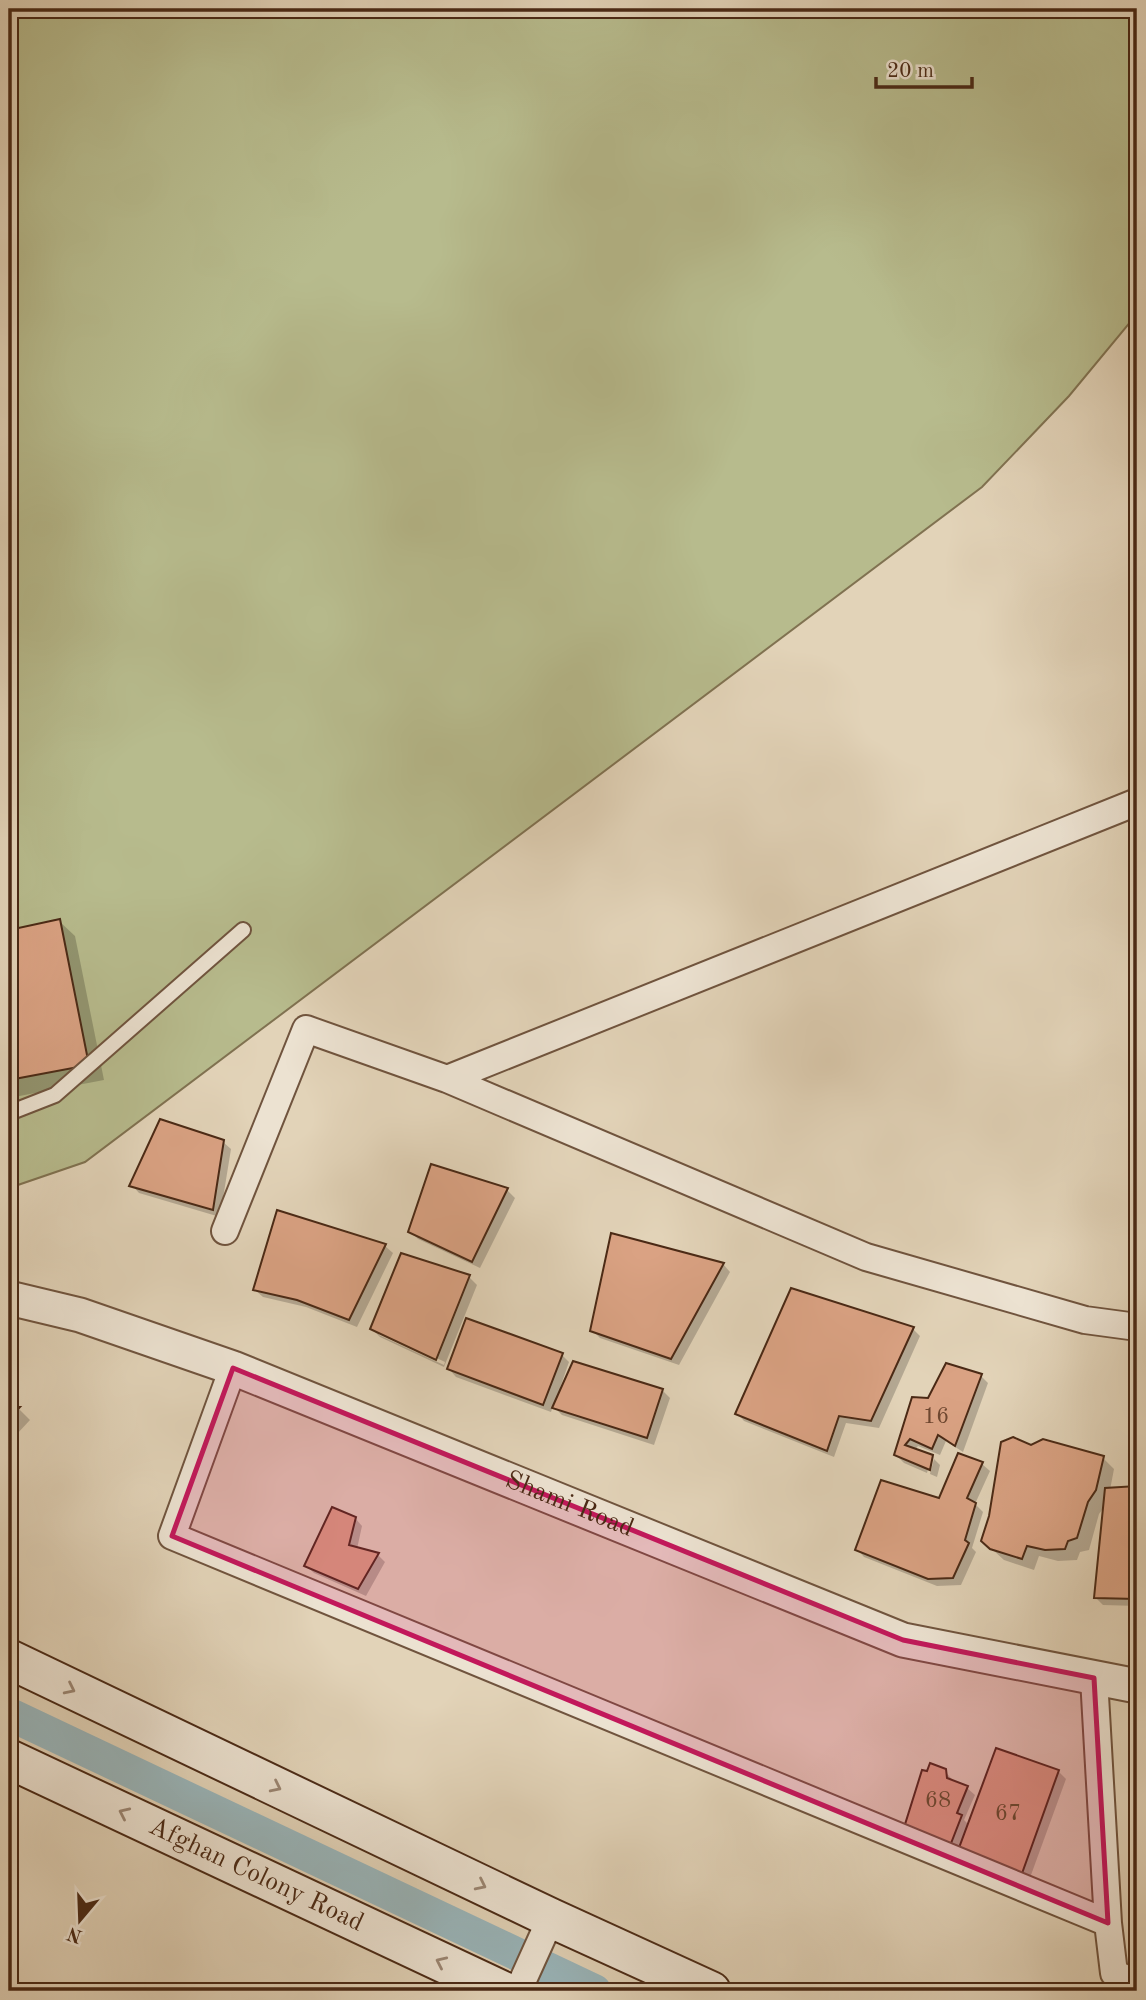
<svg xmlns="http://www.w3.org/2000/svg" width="1146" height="2000" font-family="'Old Standard TT',serif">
<rect width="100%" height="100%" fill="#e2d3b8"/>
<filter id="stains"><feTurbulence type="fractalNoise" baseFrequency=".00286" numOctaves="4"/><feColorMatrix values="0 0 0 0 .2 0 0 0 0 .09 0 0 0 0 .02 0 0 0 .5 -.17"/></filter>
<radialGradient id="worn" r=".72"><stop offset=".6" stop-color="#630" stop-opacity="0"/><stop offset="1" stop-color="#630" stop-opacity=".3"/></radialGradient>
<path fill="#b7bb8d" stroke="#807251" stroke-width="2" d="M9,9H1137V314L1069,396L982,487L85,1162L9,1188Z"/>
<path fill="#0003" fill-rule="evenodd" d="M59,921L75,936L104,1080L9,1098V932Z
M223,1142L231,1149L220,1217L139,1193L132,1185Z
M507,1190L515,1198L480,1268L418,1239L410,1231Z
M279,1212L385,1246L393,1253L357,1327L306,1307L263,1297L255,1290Z
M402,1255L469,1277L477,1285L444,1367L380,1337L372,1329ZM379,1331L445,1362L444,1365L379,1335Z
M723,1264L730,1272L679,1365L600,1338L592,1330Z
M913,1329L920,1336L879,1428L846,1423L834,1457L744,1421L737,1413Z
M562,1355L569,1362L560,1388L563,1389L662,1390L670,1398L654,1445L562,1415L553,1406L551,1412L456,1377L449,1369Z
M981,1376L988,1383L963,1452L946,1441L940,1455L918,1446L915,1450L934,1458H931L927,1473L904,1463L896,1455L930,1400Z
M9,1408L19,1409L30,1420L17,1434L12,1452L9,1450Z
M1031,1447L1103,1458L1114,1469L1110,1490L1137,1487V1606L1103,1605L1096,1598L1105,1506L1099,1514L1089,1550L1080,1552L1077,1560L1058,1561L1039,1556L1034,1570L1004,1560L983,1541Z
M934,1459L940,1465L937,1477L930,1474Z
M982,1464L990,1471L975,1504L983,1512L972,1548L976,1552L961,1585L937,1586L864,1557L857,1549L940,1500Z
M355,1518L362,1526L357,1549L378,1555L385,1562L366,1596L314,1573L306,1566Z
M945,1771L954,1782L967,1788L975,1795L964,1820L969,1825L1058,1771L1066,1779L1027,1886L912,1842Z"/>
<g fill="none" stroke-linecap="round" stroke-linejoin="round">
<path stroke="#99b5ba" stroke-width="33" d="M9,1714L595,1991"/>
</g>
<path fill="#daa283" stroke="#4a2915" stroke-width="2" d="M60,919L89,1065L9,1080V930Z
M160,1119L224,1140L213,1210L129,1186Z
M431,1164L508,1188L472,1262L408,1232Z
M277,1210L386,1244L349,1320L297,1300L253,1290Z
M611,1233L724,1263L671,1359L590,1331Z
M401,1253L470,1275L436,1360L370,1329Z
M791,1288L914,1327L871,1421L839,1416L827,1451L735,1414Z
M466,1318L563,1353L543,1405L447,1369Z
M573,1361L663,1389L647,1438L552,1408Z
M946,1363L982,1374L955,1446L938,1435L932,1449L910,1439L905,1445L933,1455L930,1470L894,1455L912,1397L928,1398Z
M9,1407H20L9,1419Z
M1013,1437L1031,1445L1043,1439L1104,1456L1096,1490L1088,1502L1077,1538L1068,1541L1065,1549L1045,1550L1027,1546L1022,1559L990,1549L981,1541L989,1516L1001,1442Z
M958,1453L983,1462L967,1498L976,1503L965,1540L969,1543L953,1578L928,1579L855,1550L881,1480L939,1498Z
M1137,1486V1599L1094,1598L1105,1488Z
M332,1507L356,1517L349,1545L379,1553L358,1589L304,1566Z
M996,1748L1059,1770L1020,1879L956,1856Z
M930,1763L946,1769L947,1778L968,1786L957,1813L962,1815L948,1851L902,1834L922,1770L927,1771Z
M1135,1795H1137L1136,1864Z"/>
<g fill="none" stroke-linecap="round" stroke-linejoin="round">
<g stroke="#70543e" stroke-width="18">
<path id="service" d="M9,1113L55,1095L243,930"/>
</g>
<g stroke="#70543e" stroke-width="30">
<path id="minor" d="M447,1079L1137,802
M225,1231L306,1029L447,1079L866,1257L1085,1320L1137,1327
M233,1368L172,1536L1108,1923L1114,1973L1137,1984
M1094,1678L1108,1923
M518,1991L551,1918"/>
</g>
<g stroke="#70543e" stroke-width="37">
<g id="tertiary">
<path id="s1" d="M9,1298L80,1315L233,1368L903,1640L1137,1686"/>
</g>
</g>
<g stroke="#4a2915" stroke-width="42">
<g id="secondary">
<path d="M9,1659L551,1918L711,1991"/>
<path id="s2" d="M9,1759L503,1991"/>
</g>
</g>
<use href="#service" stroke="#ece2d1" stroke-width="14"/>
<use href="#minor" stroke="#ece2d1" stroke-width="26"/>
<use href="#tertiary" stroke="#ece2d1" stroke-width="33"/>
<use href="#secondary" stroke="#ece2d1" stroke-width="38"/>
</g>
<defs><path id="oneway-chevron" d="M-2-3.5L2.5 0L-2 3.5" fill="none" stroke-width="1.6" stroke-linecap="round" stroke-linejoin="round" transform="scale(1.75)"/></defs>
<g stroke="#9b8673">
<use href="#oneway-chevron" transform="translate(70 1689) rotate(26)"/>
<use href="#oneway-chevron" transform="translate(276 1787) rotate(26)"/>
<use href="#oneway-chevron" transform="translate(124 1813) rotate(-155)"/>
<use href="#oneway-chevron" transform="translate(481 1885) rotate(26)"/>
<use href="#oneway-chevron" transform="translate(441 1962) rotate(-155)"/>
</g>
<path fill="#c2185b" fill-opacity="0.2" stroke="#c2185b" stroke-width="5" stroke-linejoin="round" d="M233,1368L903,1640L1094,1678L1108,1923L172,1536Z"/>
<g text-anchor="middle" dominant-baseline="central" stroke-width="6" stroke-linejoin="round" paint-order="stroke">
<g font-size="23" fill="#6e4730">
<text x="936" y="1416">16</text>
<text x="938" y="1800">68</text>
<text x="1008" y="1813">67</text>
</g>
<g font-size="26" fill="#4a2915" stroke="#ece2d1">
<text stroke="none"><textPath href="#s1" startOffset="598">Shami Road</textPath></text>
<text stroke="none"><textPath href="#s2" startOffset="273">Afghan Colony Road</textPath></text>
</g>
</g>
<rect width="1146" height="2000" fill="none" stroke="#e2d3b8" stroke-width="35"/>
<rect x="10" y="10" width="1125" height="1979" fill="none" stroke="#4a2915" stroke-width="3.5"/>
<rect x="18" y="18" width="1111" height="1965" fill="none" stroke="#4a2915" stroke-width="2"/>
<g transform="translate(80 1920) rotate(199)" stroke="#ece2d1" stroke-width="5" paint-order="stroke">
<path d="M0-5L12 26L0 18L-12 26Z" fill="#4a2915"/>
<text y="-10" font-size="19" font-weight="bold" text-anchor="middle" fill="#4a2915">N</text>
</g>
<path d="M876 77v10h96v-10" fill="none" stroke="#4a2915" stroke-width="3.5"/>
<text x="887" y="77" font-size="21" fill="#4a2915" stroke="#ece2d1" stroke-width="5" paint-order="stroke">20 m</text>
<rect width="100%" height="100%" filter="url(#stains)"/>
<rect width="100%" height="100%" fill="url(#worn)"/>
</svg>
